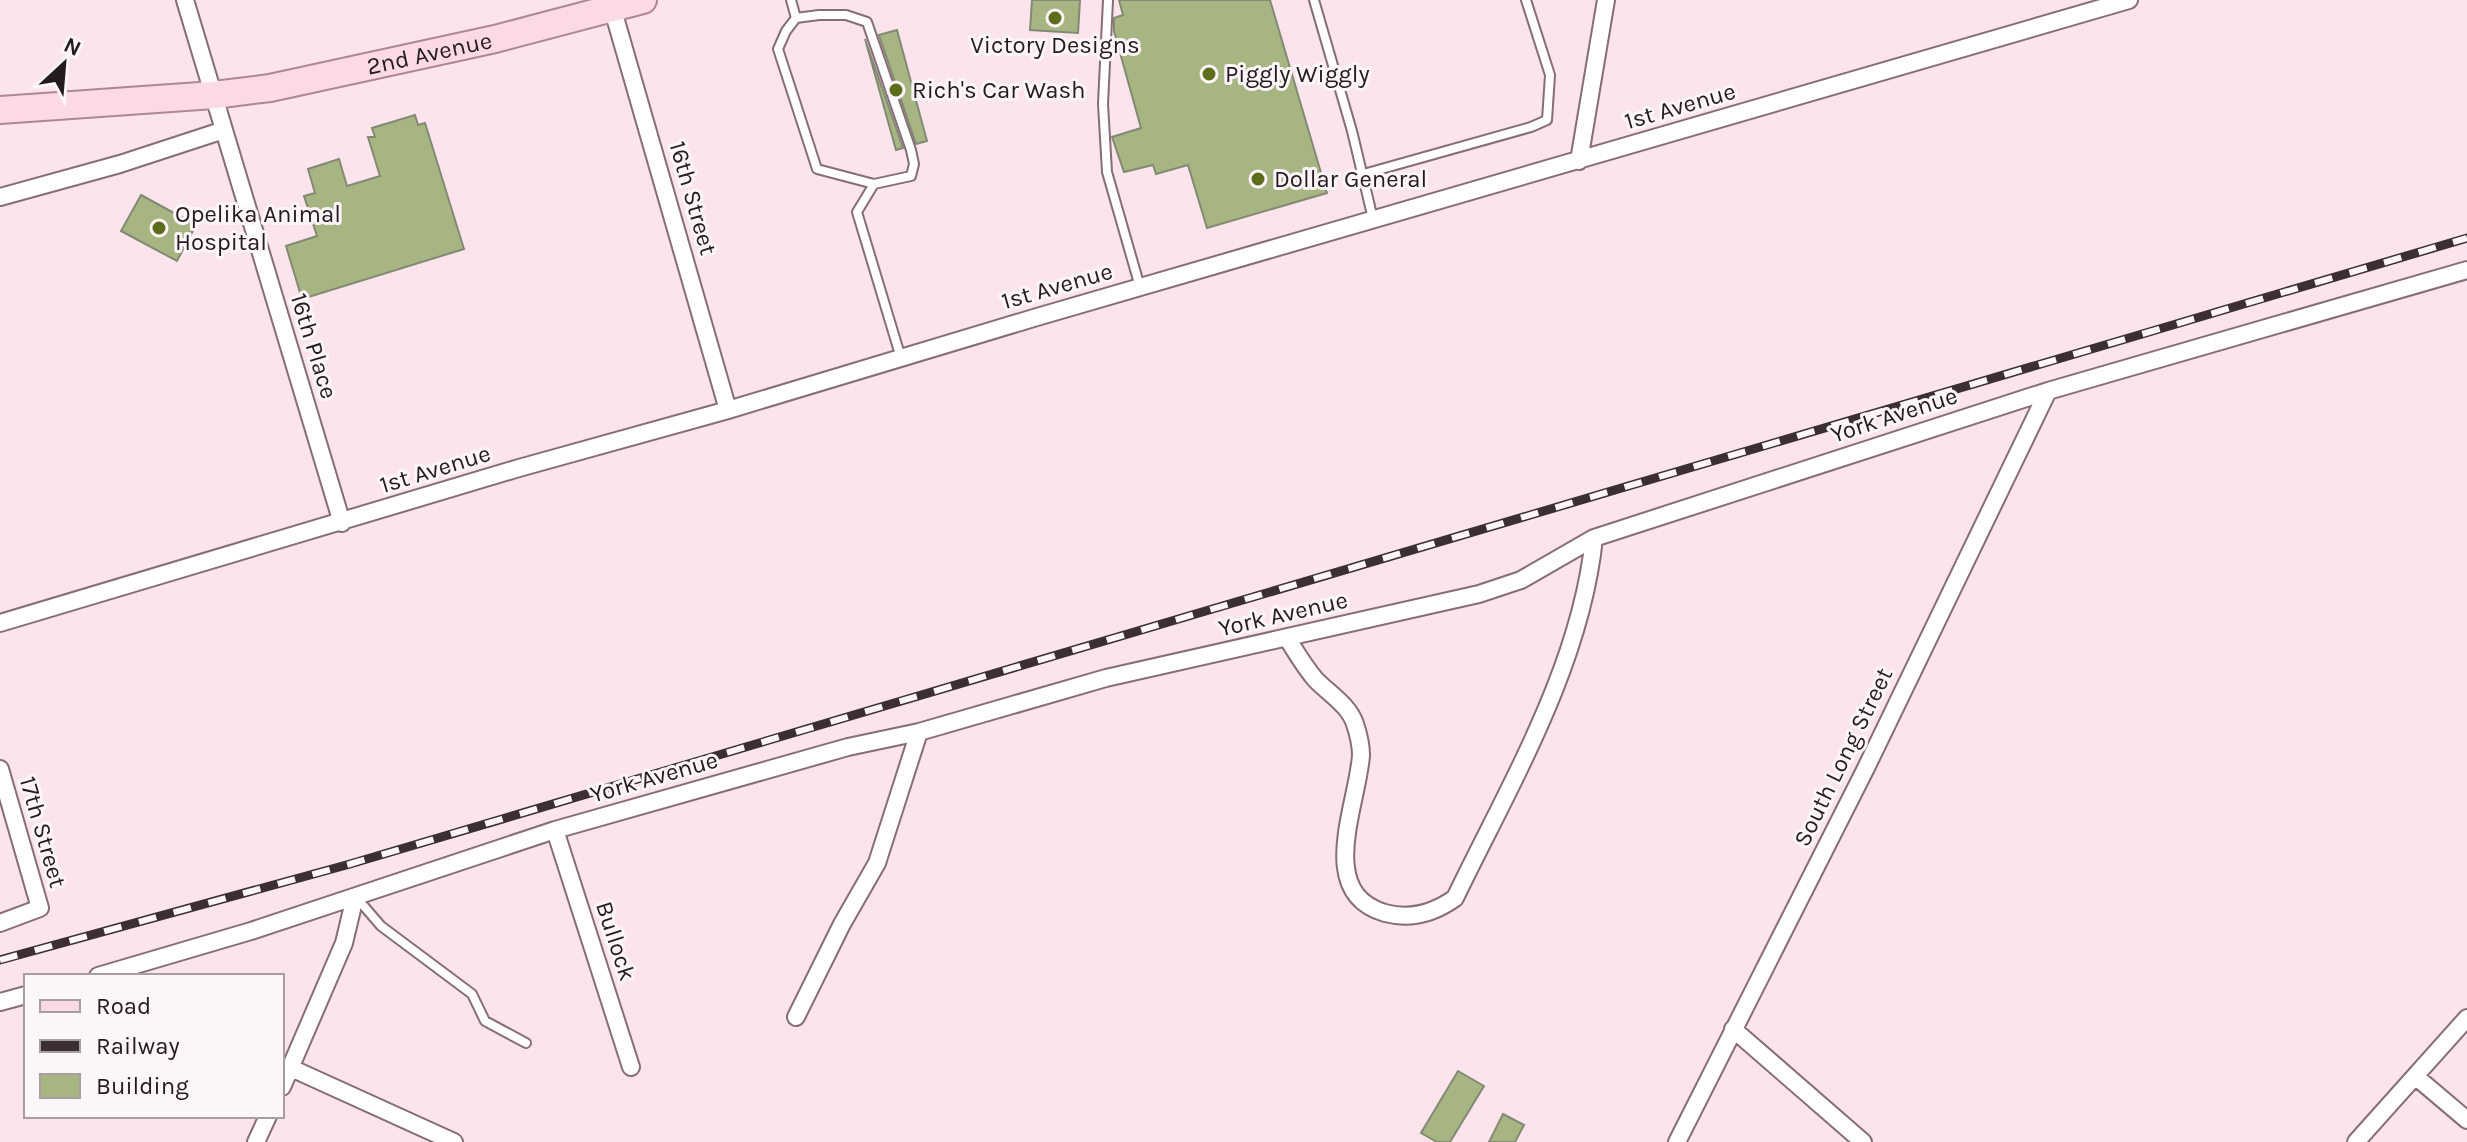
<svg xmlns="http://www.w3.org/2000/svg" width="2467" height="1142" font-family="Karla,sans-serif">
<rect width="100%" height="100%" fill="#fbe4eb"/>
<path fill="#a7b583" stroke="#838a73" stroke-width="2" d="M1032,0H1080L1078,33L1030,30Z
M1119,0H1270L1327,193L1207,228L1188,165L1156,174L1153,165L1124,172L1112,137L1141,128L1114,31V18L1123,15Z
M897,30L927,141L916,144L879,35Z
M865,39L903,148L896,150Z
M415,115L418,125L425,123L464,249L302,299L286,246L317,236L304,196L315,193L308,169L339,159L347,186L380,176L368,137H375L372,128Z
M141,195L196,225L177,261L121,231Z
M1458,1071L1484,1086L1450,1142H1437L1421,1133Z
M1503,1114L1524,1125L1515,1142H1489Z"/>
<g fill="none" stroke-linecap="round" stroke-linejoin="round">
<g stroke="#876d75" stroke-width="12">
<path id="service" d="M791,0L796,18
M1108,0L1103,104L1107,172L1140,287
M1314,0L1352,131L1373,219
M819,15H846L867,22L911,150L914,164L911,176L874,184L817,169L778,49L786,31L796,18Z
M1360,175L1531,127L1547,120L1550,75L1526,0
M874,184L857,212L901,358
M356,897L381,926L472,994L485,1021L526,1043"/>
</g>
<g stroke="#876d75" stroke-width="20">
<path id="minor" d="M185,0L342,523
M610,0L728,410
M1579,161L1606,0
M0,197L120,164L224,130
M0,623L519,468L728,410L1037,317L2129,0
M1287,638C1296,652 1304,666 1315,679C1328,693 1349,705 1355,724C1358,733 1361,746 1361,755C1358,804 1315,893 1385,913C1411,920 1434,913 1455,898C1510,784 1581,666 1594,538
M0,769L40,908L0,923
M555,830L631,1067
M98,976L251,931L555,830L848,747L919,732L1106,678L1479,594L1521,580L1594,538L2048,391L2467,270
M0,1002L26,995
M796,1017L842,924L877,863L919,732
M1733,1029L1863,1142
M291,1068L454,1142
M2415,1076L2467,1120
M282,1087L344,943L355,897
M256,1142L268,1116
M1677,1142L1866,768L2048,391
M2356,1142L2467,1018"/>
</g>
<g stroke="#af8794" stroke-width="30">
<g id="primary">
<path id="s1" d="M0,110L214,95L270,88L495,39L643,0"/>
</g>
</g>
<use href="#service" stroke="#fff" stroke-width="8"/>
<use href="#minor" stroke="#fff" stroke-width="16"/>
<use href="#primary" stroke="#fcdae5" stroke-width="26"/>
<g stroke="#3c2f34" stroke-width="9">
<path id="rail" d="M0,960L350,864L2467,238"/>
</g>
<use href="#rail" stroke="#fcf6f8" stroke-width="6" stroke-dasharray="18" stroke-linecap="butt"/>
</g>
<g fill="#5c6e1b" stroke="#fcf6f8" stroke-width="3">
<circle cx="1055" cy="18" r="8"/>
<circle cx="1209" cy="74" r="8"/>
<circle cx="896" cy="90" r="8"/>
<circle cx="1258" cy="179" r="8"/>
<circle cx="159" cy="228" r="8"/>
</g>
<g text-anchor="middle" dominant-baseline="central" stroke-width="6" stroke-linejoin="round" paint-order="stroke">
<g font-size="24" fill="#251a1e" stroke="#fcf6f8" text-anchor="start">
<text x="1055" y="45" text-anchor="middle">Victory Designs</text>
<text x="1225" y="74">Piggly Wiggly</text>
<text x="912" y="90">Rich's Car Wash</text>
<text x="1274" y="179">Dollar General</text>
<text x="175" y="214">Opelika Animal<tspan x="175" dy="28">Hospital</tspan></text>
</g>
<g font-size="24" fill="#251a1e" stroke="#fcf6f8">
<text stroke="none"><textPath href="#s1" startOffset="434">2nd Avenue</textPath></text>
<text transform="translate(1680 106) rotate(-16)">1st Avenue</text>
<text transform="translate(693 198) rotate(74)">16th Street</text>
<text transform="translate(1057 286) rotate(-16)">1st Avenue</text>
<text transform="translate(314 346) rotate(73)">16th Place</text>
<text transform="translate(1894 415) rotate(-18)">York Avenue</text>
<text transform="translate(435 469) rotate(-17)">1st Avenue</text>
<text transform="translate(1283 614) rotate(-13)">York Avenue</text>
<text transform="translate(1843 757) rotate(-64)">South Long Street</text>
<text transform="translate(654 777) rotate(-16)">York Avenue</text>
<text transform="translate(43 832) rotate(74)">17th Street</text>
<text transform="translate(616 941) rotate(72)">Bullock</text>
</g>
</g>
<rect x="24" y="974" width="260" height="144" fill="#fcf6f8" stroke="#a69ea1" stroke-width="2"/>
<rect x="40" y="1000" width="40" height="12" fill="#fcdae5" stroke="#a69ea1" stroke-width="2"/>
<text x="96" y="1014" font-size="24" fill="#251a1e">Road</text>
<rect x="40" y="1040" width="40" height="12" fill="#3c2f34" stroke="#a69ea1" stroke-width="2"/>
<text x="96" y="1054" font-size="24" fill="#251a1e">Railway</text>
<rect x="40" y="1074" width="40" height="24" fill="#a7b583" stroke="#a69ea1" stroke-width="2"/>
<text x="96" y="1094" font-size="24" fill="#251a1e">Building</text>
<g transform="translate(64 64) rotate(26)" stroke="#fcf6f8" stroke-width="6" paint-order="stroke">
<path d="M0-6L14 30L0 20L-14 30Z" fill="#251a1e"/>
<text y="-12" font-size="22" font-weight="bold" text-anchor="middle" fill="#251a1e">N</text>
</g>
</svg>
